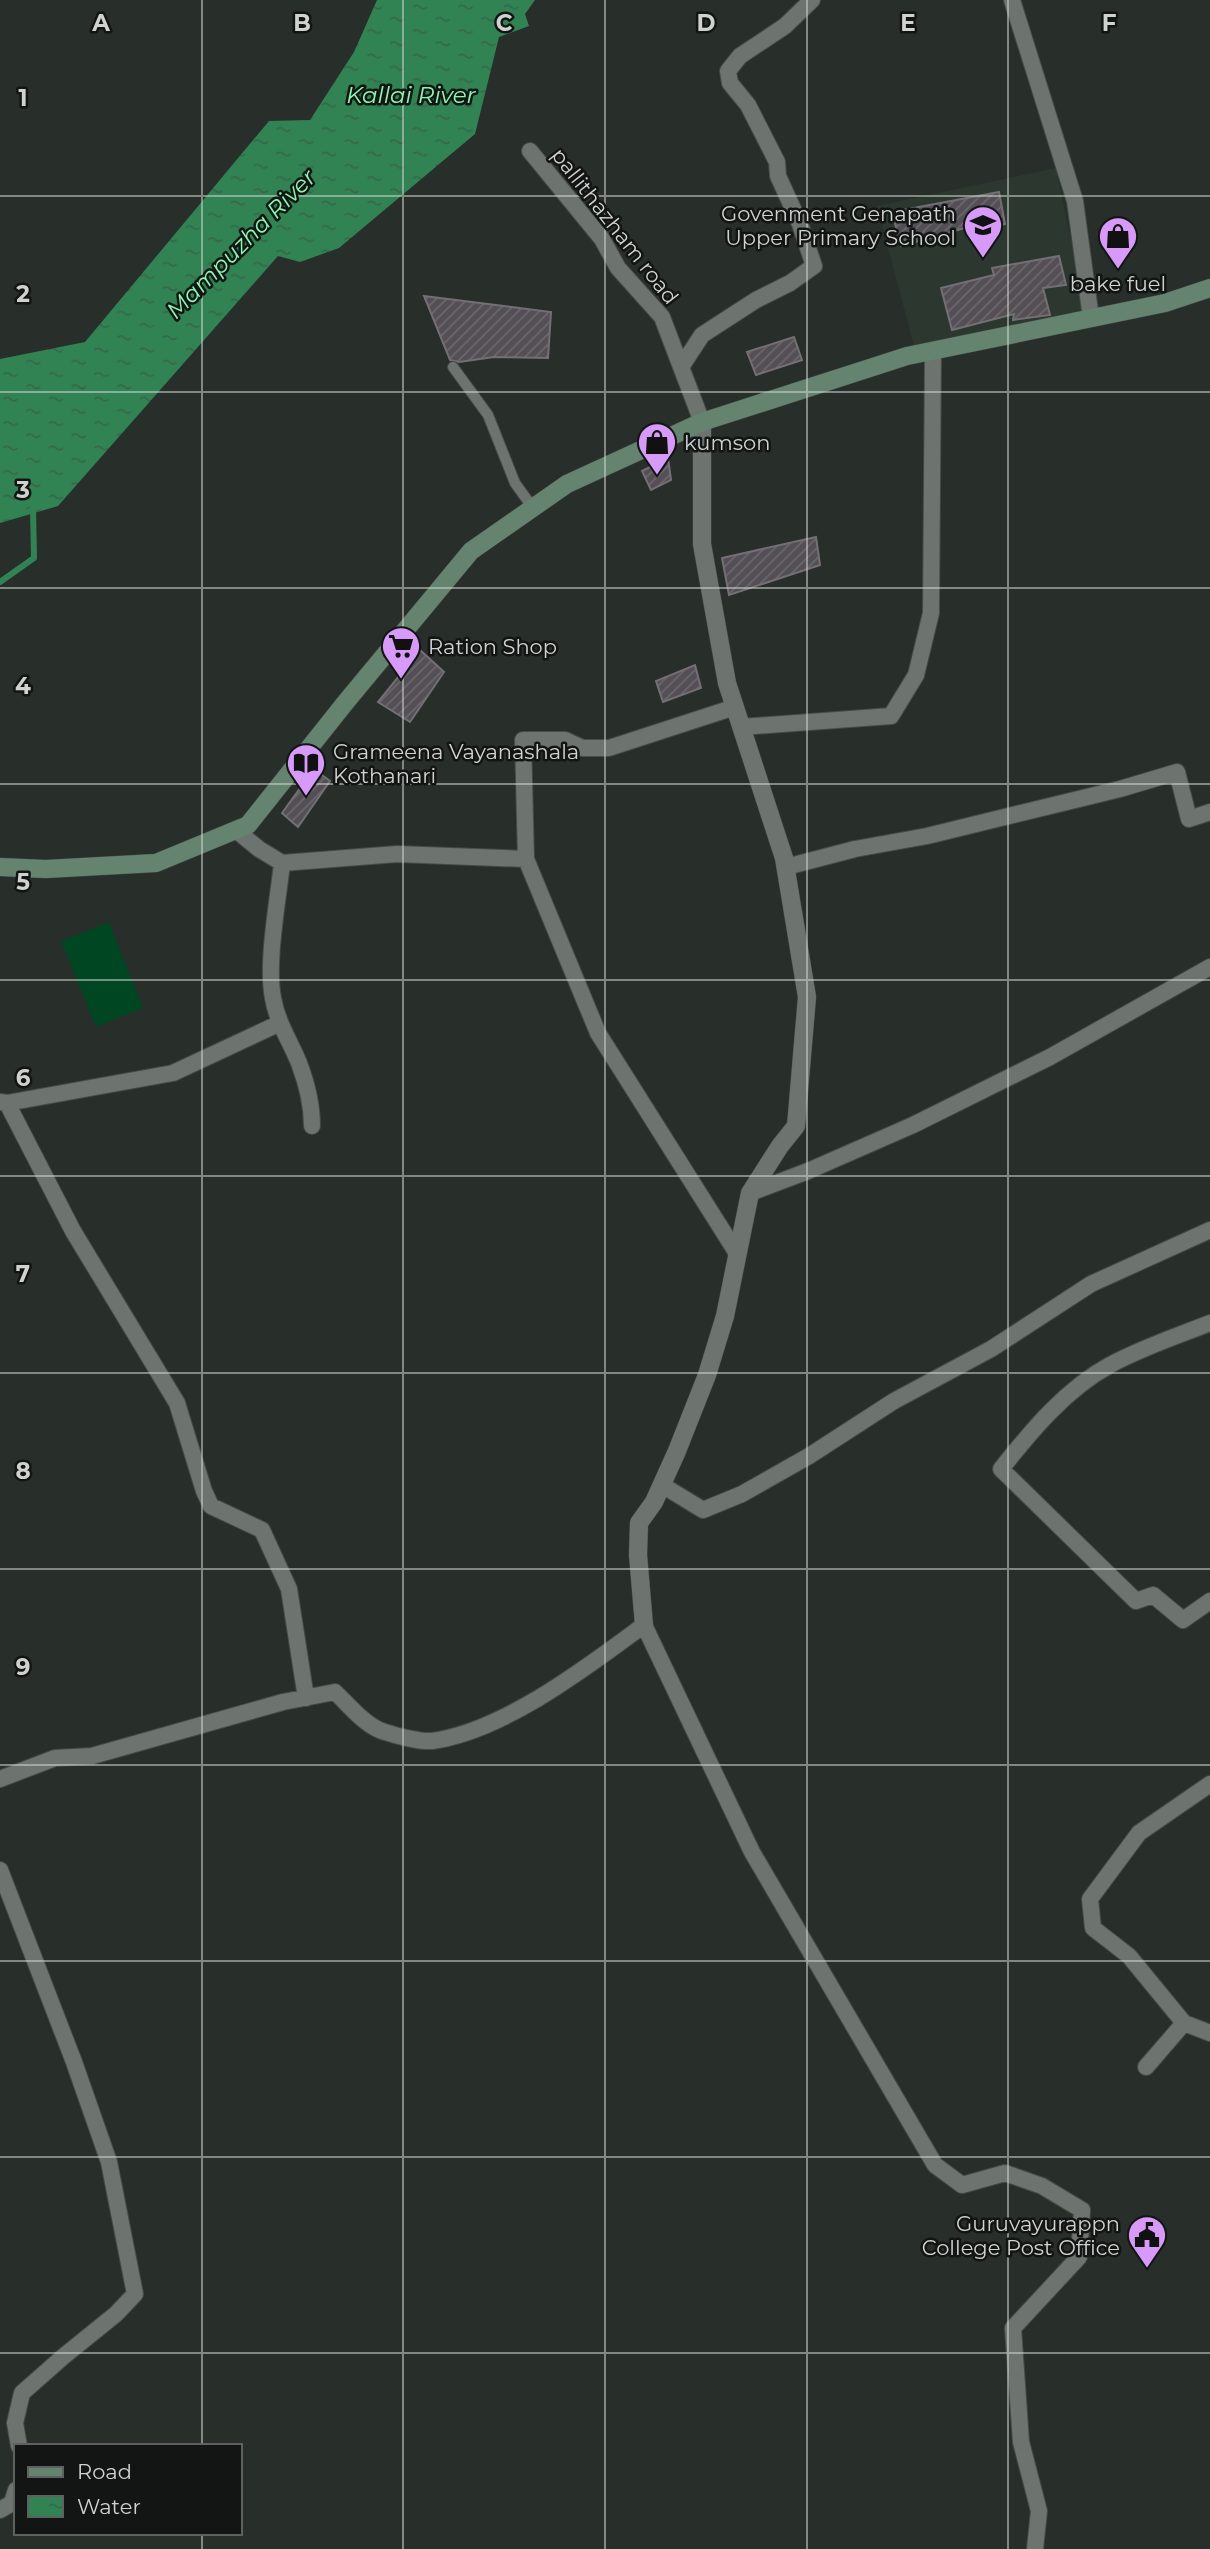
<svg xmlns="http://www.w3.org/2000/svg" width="1210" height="2549" font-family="Montserrat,sans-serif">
<defs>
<pattern id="water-ripples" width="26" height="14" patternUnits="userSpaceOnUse" patternTransform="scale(1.75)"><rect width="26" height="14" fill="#318353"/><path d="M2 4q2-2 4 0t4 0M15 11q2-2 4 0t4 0" fill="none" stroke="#36684b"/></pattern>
<pattern id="building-hatch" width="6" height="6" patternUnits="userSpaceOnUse" patternTransform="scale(1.75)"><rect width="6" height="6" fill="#534f55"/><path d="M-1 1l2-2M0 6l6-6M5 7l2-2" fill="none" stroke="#6b676c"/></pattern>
</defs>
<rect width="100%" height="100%" fill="#282e29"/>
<path fill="#2c382f" d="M1056,168L1086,313L915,350L877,206Z"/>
<path fill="#004623" d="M109,922L143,1008L96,1027L61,941Z"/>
<path fill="url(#water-ripples)" d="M377,0H535L525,14L529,26L499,37L475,134L339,248L300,262L278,256L58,506L0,523V359L85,342L269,121L310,120L354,52Z"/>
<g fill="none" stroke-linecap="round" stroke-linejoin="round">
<path stroke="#318353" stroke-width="6" d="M0,582L34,558L33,507"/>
</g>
<path fill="url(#building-hatch)" stroke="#736f75" stroke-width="2" d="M999,192L1005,224L988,229L986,222L901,246L892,212Z
M1059,256L1066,285L1043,288L1050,315L1013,320L1014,314L952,330L941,288L994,275L992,268Z
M424,296L551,312L548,358L494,357L459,362L450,360Z
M794,337L802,360L756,375L747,352Z
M668,458L671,480L651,490L642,471Z
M816,537L820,565L729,595L722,558Z
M420,650L444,672L410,722L378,702Z
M695,665L701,688L663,702L656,681Z
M314,769L330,781L298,827L282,813Z"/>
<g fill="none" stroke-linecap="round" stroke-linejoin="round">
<g stroke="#454b47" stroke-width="12">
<path id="pedestrian" d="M453,367L488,415L515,483L533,508"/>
</g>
<g stroke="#454b47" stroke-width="18">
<path id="minor" d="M1012,0L1075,201L1091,318
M530,151L602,239L618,268L662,317L681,367
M702,422L681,367L702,335L756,300L790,283L814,266L800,224L778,176L777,162L748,105L730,83L728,71L740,56L785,26L812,0
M735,707L609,748H582L565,740H523L526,859L598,1033L738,1255
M741,727L891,716L916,675L931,613L933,351
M236,830L259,849L282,863C278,901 266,963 273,998C277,1022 290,1041 299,1063C307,1084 312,1104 312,1126
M282,863L397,854L526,859
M786,867L855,849L927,836L1120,789L1177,772L1189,819L1210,812
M0,1102L7,1103L173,1073L280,1023
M7,1103L73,1231L177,1403L204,1491L211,1506L262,1530L289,1589L306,1698
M750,1193L808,1171L913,1125L1050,1057L1210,967
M1210,1323C1177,1336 1141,1348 1110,1365C1066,1389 1032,1430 1001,1469L1136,1601L1153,1595L1183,1620L1210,1601
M662,1485L703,1510L742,1494L809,1456L894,1401L991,1349L1091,1284L1210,1230
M0,1779L55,1758L92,1756L283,1702L335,1692C349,1705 366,1727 385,1732C397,1736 420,1742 432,1741C504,1731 587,1667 644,1625L752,1852L935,2165L962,2185L1005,2173L1042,2186L1082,2210L1079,2257L1013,2328L1021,2442L1039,2511L1035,2549
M0,1870L74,2062L109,2162L135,2294L116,2314L64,2356L22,2393L15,2423L19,2446
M1184,2023L1129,1956L1093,1928L1090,1899L1139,1833L1210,1784
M1146,2067L1184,2023L1210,2033
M0,2510L12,2503L16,2490"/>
</g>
<g stroke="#454b47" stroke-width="19">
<path id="tertiary" d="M644,1625L638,1555L639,1523L654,1502L677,1451L707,1375L725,1316L750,1193L780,1146L796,1126L807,997L784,858L727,683L702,544V422"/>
</g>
<g stroke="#454b47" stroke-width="19">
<path id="secondary" d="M0,867L46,869L156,863L248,825L345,703L471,551L567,484L702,422L907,356L1165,303L1210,288"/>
</g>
<use href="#pedestrian" stroke="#6d746f" stroke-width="10"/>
<use href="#minor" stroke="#6d746f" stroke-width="16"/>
<use href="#tertiary" stroke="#6d746f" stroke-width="18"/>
<use href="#secondary" stroke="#658470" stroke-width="18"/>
</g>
<path fill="none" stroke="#cfd3d0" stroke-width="2" stroke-opacity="0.55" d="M202,0V2446M403,0V2549M605,0V2549M807,0V2549M1008,0V2549M0,196H1210M0,392H1210M0,588H1210M0,784H1210M0,980H1210M0,1176H1210M0,1373H1210M0,1569H1210M0,1765H1210M0,1961H1210M0,2157H1210M0,2353H1210M202,2533V2549"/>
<defs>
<g id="school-pin" transform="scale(2.0125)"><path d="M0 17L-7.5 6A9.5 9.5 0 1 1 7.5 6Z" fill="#d89af8" stroke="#121513"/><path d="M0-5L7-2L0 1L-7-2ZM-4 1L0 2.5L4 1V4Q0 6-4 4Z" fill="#111"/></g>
<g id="shop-pin" transform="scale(2.0125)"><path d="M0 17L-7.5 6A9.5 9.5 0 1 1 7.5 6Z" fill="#d89af8" stroke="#121513"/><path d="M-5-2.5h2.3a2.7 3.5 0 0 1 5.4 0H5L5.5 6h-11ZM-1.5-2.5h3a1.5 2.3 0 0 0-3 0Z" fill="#111"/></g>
<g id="supermarket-pin" transform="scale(2.0125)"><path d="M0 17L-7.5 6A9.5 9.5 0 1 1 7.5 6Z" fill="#d89af8" stroke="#121513"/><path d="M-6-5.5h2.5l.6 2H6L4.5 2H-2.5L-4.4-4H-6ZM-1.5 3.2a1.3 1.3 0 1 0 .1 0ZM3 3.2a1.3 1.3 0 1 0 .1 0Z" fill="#111"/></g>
<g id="library-pin" transform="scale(2.0125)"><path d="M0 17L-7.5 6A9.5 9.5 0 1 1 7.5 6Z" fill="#d89af8" stroke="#121513"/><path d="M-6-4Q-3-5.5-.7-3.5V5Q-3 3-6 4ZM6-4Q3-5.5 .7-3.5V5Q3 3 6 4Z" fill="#111"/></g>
<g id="civic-pin" transform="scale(2.0125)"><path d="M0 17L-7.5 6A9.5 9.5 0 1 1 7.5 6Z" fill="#d89af8" stroke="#121513"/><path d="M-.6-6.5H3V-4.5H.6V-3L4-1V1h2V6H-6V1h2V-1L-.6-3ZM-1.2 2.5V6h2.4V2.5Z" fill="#111"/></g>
</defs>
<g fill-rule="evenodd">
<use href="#school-pin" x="983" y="225"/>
<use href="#shop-pin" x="1118" y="236"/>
<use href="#shop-pin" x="657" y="442"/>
<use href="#supermarket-pin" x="401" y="646"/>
<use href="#library-pin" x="306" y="763"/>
<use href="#civic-pin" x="1147" y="2235"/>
</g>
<g text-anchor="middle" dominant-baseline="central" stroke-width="5" stroke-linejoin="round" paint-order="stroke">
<g font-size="21" fill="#cfd3d0" stroke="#121513" text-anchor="start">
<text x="956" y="213" text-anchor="end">Govenment Genapath<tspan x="956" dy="24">Upper Primary School</tspan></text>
<text x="1118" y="283" text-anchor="middle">bake fuel</text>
<text x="684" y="442">kumson</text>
<text x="428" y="646">Ration Shop</text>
<text x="333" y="751">Grameena Vayanashala<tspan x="333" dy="24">Kothanari</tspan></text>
<text x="1120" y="2223" text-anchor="end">Guruvayurappn<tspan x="1120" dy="24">College Post Office</tspan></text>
</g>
<g font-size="21" fill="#cfd3d0" stroke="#121513">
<text transform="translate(615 226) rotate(52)">pallithazham road</text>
</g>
<g font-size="23" font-style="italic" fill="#8af7b1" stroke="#121513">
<text x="411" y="95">Kallai River</text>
<text transform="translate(241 244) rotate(-45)">Mampuzha River</text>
</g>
</g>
<g font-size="23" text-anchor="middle" font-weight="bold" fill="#cfd3d0" stroke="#121513" stroke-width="5" stroke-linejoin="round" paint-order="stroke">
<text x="101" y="31">A</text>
<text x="302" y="31">B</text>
<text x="504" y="31">C</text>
<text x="706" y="31">D</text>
<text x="908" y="31">E</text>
<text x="1109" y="31">F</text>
<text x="23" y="106">1</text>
<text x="23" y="302">2</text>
<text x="23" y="498">3</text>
<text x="23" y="694">4</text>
<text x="23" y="890">5</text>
<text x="23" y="1086">6</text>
<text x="23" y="1282">7</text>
<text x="23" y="1479">8</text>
<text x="23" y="1675">9</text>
</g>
<rect x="14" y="2444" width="228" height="91" fill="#121513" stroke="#5e615f" stroke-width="2"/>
<rect x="28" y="2467" width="35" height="10" fill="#658470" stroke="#5e615f" stroke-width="2"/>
<text x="77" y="2479" font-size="21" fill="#cfd3d0">Road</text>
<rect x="28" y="2496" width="35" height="21" fill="url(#water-ripples)" stroke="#5e615f" stroke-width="2"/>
<text x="77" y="2514" font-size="21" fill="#cfd3d0">Water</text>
</svg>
